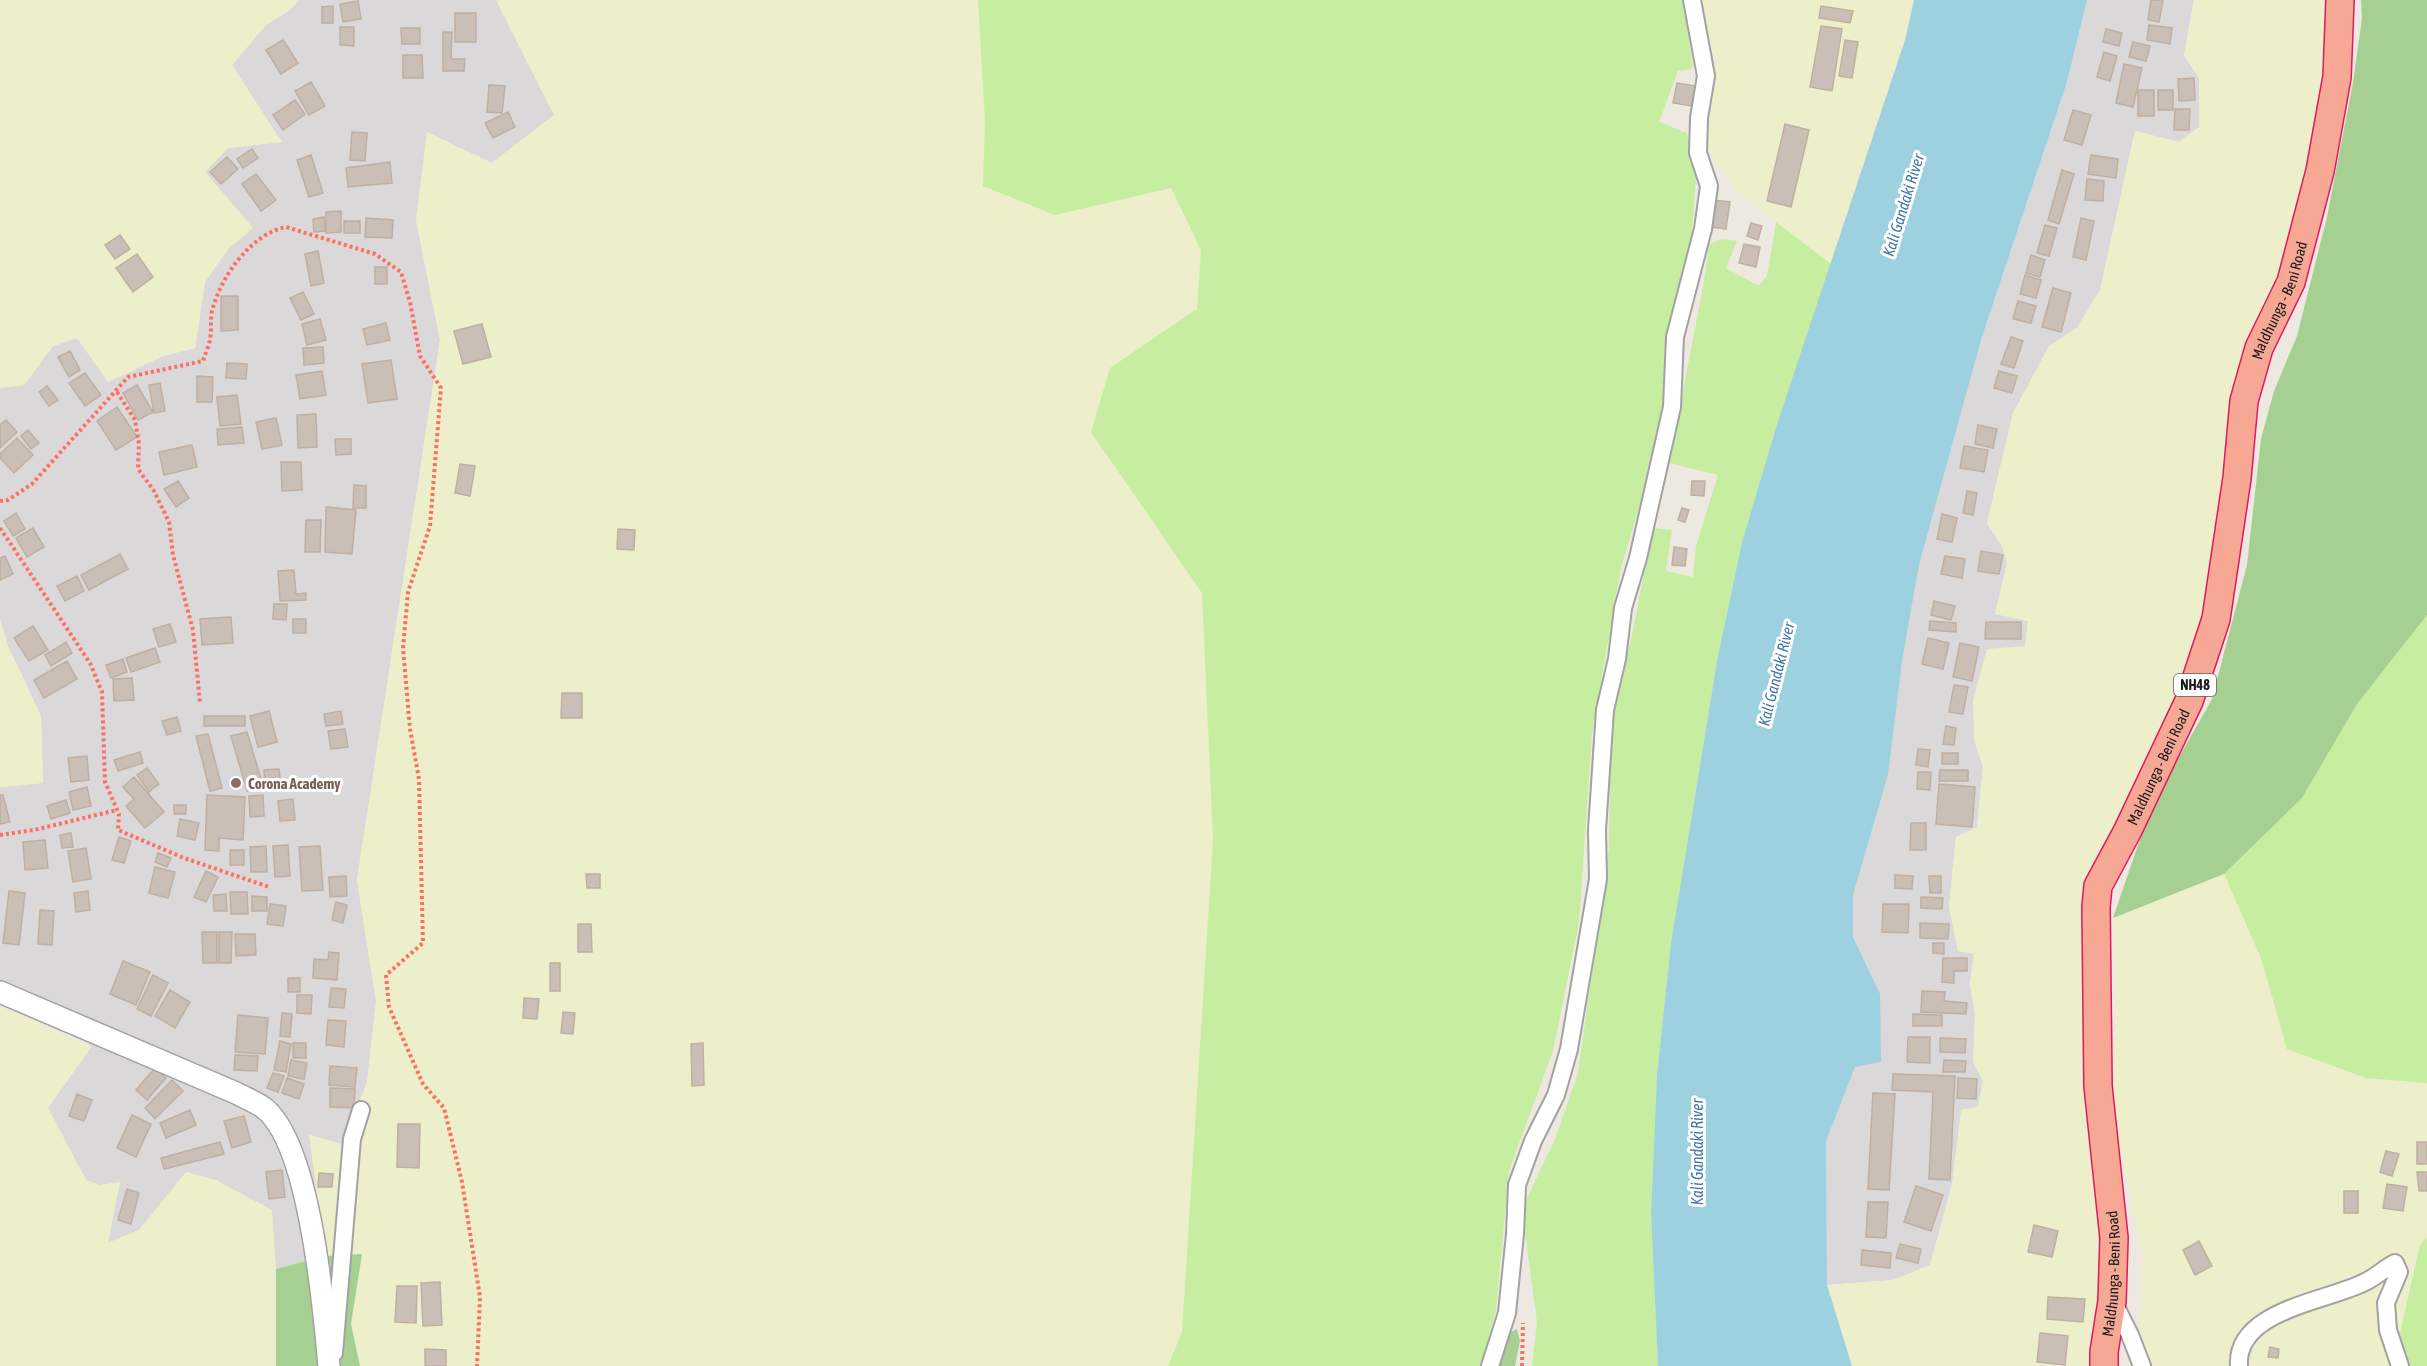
<svg xmlns="http://www.w3.org/2000/svg" width="2427" height="1366" font-family="'Asap Condensed',sans-serif">
<rect width="100%" height="100%" fill="#eee9e0"/>
<path fill="#dad8d8" d="M299,0H496L554,115L492,163L427,133L416,220L440,340L357,880L376,1001L367,1083L342,1144L310,1135L325,1256L276,1269L271,1210L187,1172L139,1230L108,1243L119,1183L99,1185L86,1180L48,1108L91,1047L66,1008L0,980V787L43,783L41,716L8,646L0,618V388L24,385L53,346L77,338L108,382L163,356L195,348L205,282L228,249L253,228L205,172L228,148L281,142L232,65L266,25L290,10Z
M2087,0H2194L2184,55L2199,78V127L2179,142L2135,131L2100,290L2077,328L2049,346L2013,413L1987,523L2002,546L2007,563L1995,614L2028,621L2025,646L1974,739L1983,767L1977,827L1956,837L1949,907L1958,951L1974,953L1970,984L1975,1015L1973,1061L1983,1081L1978,1107L1956,1168L1930,1265L1893,1280L1827,1285L1826,1141L1880,995L1853,937V895L1888,775L1902,662L1919,565L1982,337L2067,82Z"/>
<path fill="#ecefc9" d="M0,0H299L290,10L266,25L232,65L282,142L228,148L205,172L253,228L228,249L205,282L195,348L163,356L108,382L77,338L53,346L24,385L0,388Z
M496,0H978L985,121L983,186L1055,215L1171,188L1201,250L1197,309L1110,368L1091,432L1202,593L1213,840L1182,1332L1168,1366H360L351,1324L362,1254L325,1256L309,1135L342,1144L367,1083L376,1001L357,880L440,340L416,220L427,132L492,163L554,115Z
M1699,0H1914L1905,40L1831,264L1739,193L1707,148L1715,61L1705,33Z
M2194,0H2330L2323,105L2292,234L2272,293L2241,357L2231,407L2224,504L2208,595L2191,658L2161,729L2086,878L2084,952L2101,1249L2100,1309L2090,1366H1852L1827,1285L1893,1280L1930,1265L1951,1191L1961,1110L1978,1107L1983,1081L1973,1061L1975,1015L1970,984L1974,954L1958,951L1949,907L1956,837L1977,827L1983,767L1974,739L1973,700L1987,649L2025,646L2028,621L1995,614L2007,563L2002,546L1987,523L2013,413L2049,346L2077,328L2100,290L2135,131L2178,142L2199,127V78L2184,55Z
M0,618L8,646L41,716L43,783L0,787Z
M2224,874L2261,958L2366,1078L2427,1083V1237L2420,1245L2407,1366H2138L2143,1258L2109,1095L2116,1018L2113,918Z
M0,1006L91,1047L48,1108L86,1180L99,1185L120,1182L108,1243L139,1230L186,1172L216,1180L272,1210L276,1269V1366H0Z"/>
<path fill="#c7eda1" d="M978,0H1683L1693,69L1678,71L1659,122L1687,133L1696,178L1691,246L1668,337L1659,440L1621,568L1592,733L1579,923L1553,1051L1509,1171L1496,1310L1481,1366H1168L1182,1332L1213,840L1202,593L1091,432L1110,368L1197,309L1201,250L1171,188L1055,215L983,186L985,121Z
M1776,222L1831,264L1778,421L1742,542L1717,661L1671,943L1657,1075L1651,1213L1658,1366H1532L1537,1322L1522,1209L1555,1139L1578,1073L1609,848L1611,705L1631,640L1653,528L1672,530L1666,571L1693,577L1696,546L1718,475L1669,463L1704,282L1709,244L1722,239L1737,241L1726,268L1759,286L1767,276Z
M2427,615V1083L2366,1078L2287,1049L2261,958L2224,874L2302,798L2357,704Z
M2427,1237V1366H2407L2400,1333L2420,1245Z"/>
<path fill="#a5d091" d="M2361,0H2427V615L2357,704L2302,798L2224,874L2113,918L2151,807L2212,699L2247,565L2261,439L2274,391L2297,336L2327,217L2353,82L2362,18Z
M362,1254L351,1324L360,1366H276V1269L325,1256Z
M1517,1329L1520,1341L1515,1366H1498L1507,1334Z"/>
<path fill="#9dd1df" d="M1914,0H2087L2067,82L1982,337L1919,565L1902,662L1888,775L1853,895V937L1880,994L1881,1062L1855,1067L1826,1141L1827,1285L1852,1366H1658L1651,1213L1657,1075L1671,943L1717,661L1742,542L1778,421L1905,40Z"/>
<path fill="#cabfb6" stroke="#c0afa1" stroke-width="1.5" d="M2151,0H2163L2159,22L2148,20Z
M358,1L361,19L343,22L340,4Z
M333,6V23H322V7Z
M1821,6L1853,11L1850,23L1819,18Z
M455,13H476V42H455Z
M2149,25L2172,28L2170,44L2147,40Z
M1821,26L1842,29L1832,91L1810,87Z
M340,27H354V46L340,45Z
M401,28H420V44H402Z
M2106,29L2122,33L2119,46L2103,42Z
M443,32H452L451,59H465L464,71H443Z
M283,40L298,63L281,74L266,50Z
M1845,40L1858,42L1852,78L1839,76Z
M2133,42L2150,46L2146,61L2129,57Z
M2104,52L2117,56L2110,81L2097,77Z
M403,55H422L423,78H403Z
M2124,64L2142,68L2133,107L2116,103Z
M2194,78L2195,100L2179,101L2178,79Z
M311,82L325,106L309,115L295,91Z
M1677,83L1696,86L1692,106L1673,103Z
M489,85L505,86L502,113L487,112Z
M2138,90H2154V116H2138Z
M2158,90H2173V110H2158Z
M295,100L305,114L283,130L273,115Z
M2175,109H2190L2189,130H2174Z
M2073,110L2091,115L2082,145L2064,140Z
M508,112L515,127L493,138L485,123Z
M1785,124L1809,130L1791,207L1767,201Z
M352,132L367,133L365,161L350,160Z
M252,149L258,158L243,168L237,159Z
M311,155L323,193L309,197L297,160Z
M2091,155L2118,159L2116,178L2088,174Z
M227,157L238,169L221,184L210,172Z
M390,162L392,183L348,187L346,168Z
M2062,170L2074,174L2059,224L2048,220Z
M256,174L276,200L261,211L242,184Z
M2087,179L2104,181L2103,201L2085,200Z
M1713,200L1730,202L1726,229L1710,227Z
M341,211V232L326,233V212Z
M324,217L325,231L314,232L313,219Z
M366,218L393,220L392,238L365,237Z
M2081,218L2094,221L2086,260L2073,257Z
M344,221H360V233H344Z
M1751,223L1762,226L1758,240L1747,236Z
M2045,225L2057,228L2049,256L2037,253Z
M120,235L130,249L115,259L105,245Z
M1744,244L1760,247L1756,267L1739,263Z
M318,251L324,283L311,286L305,254Z
M137,254L153,277L133,292L116,268Z
M2031,255L2045,260L2040,277L2026,273Z
M375,267H387V284H375Z
M2025,275L2041,280L2036,298L2020,294Z
M2053,288L2071,293L2061,332L2042,327Z
M303,292L314,314L301,320L290,298Z
M221,296H238V330L221,331Z
M2018,301L2036,306L2031,323L2013,319Z
M320,319L326,340L307,345L302,324Z
M386,323L390,340L367,345L363,329Z
M482,324L491,357L463,364L454,331Z
M2011,337L2023,341L2014,368L2001,364Z
M323,347L324,363L304,365L303,348Z
M70,351L80,370L69,377L58,357Z
M391,360L397,399L368,403L362,364Z
M227,363L247,364L246,379L226,378Z
M322,371L326,395L300,399L296,375Z
M1999,371L2017,376L2012,393L1994,388Z
M85,373L101,395L85,406L69,383Z
M197,376L213,377L212,402H197Z
M160,383L165,411L154,413L149,385Z
M137,385L153,412L138,420L123,393Z
M47,386L58,400L49,406L39,392Z
M237,395L241,424L220,426L217,397Z
M117,407L137,437L116,450L97,421Z
M316,414L317,447L298,448L297,415Z
M276,418L282,445L262,449L256,422Z
M6,420L17,432L0,448V425Z
M1978,425L1997,429L1993,448L1975,444Z
M242,427L244,443L218,445L217,429Z
M28,430L39,443L31,449L21,436Z
M17,438L33,455L14,473L0,458V454Z
M335,439H351V454L336,455Z
M192,445L197,467L164,475L159,452Z
M1964,446L1988,450L1984,472L1960,468Z
M281,462H301L302,490L282,491Z
M460,464L475,466L470,496L455,493Z
M178,481L189,498L176,507L164,489Z
M1692,481H1705L1704,496L1691,495Z
M354,485L366,486V508H353Z
M1967,491L1977,493L1973,515L1963,513Z
M326,507L356,510L352,554L325,552Z
M1682,508L1689,510L1685,522L1678,520Z
M16,513L25,529L13,536L4,521Z
M1942,514L1957,518L1952,542L1937,539Z
M306,520H321L320,552H305Z
M33,528L44,547L27,557L16,538Z
M618,529L635,530L634,550L617,549Z
M1674,547L1687,549L1685,566L1672,565Z
M1981,551L2003,555L1999,574L1978,571Z
M120,554L128,569L89,590L81,575Z
M5,556L13,574L0,580V558Z
M1945,556L1965,559L1962,578L1941,574Z
M294,570L296,594L306,593V600L280,601L278,571Z
M77,576L84,591L65,601L57,586Z
M1934,601L1955,606L1951,620L1931,615Z
M274,604H287L286,620L273,619Z
M231,617L233,643L202,645L200,619Z
M293,619H306V633H293Z
M1930,621L1956,623V632L1929,630Z
M1986,622H2021V639H1985Z
M170,624L176,642L159,647L153,629Z
M33,626L48,650L29,661L14,638Z
M1928,638L1949,643L1943,669L1922,664Z
M66,642L72,653L51,666L45,655Z
M1960,643L1979,647L1972,681L1953,677Z
M155,648L160,662L131,672L126,658Z
M123,659L127,672L111,678L106,665Z
M67,661L77,679L44,698L34,680Z
M132,678L134,700L114,701L113,679Z
M1954,685L1968,687L1963,714L1949,712Z
M562,693H582V718H561Z
M269,711L277,742L258,747L250,716Z
M341,711L343,724L326,726L324,714Z
M204,716H245V726H204Z
M177,717L181,731L167,735L162,721Z
M1946,726L1956,728L1954,745L1943,744Z
M345,729L348,747L331,749L328,731Z
M247,732L263,786L247,791L231,736Z
M208,734L222,788L210,791L196,736Z
M1918,749L1930,750L1928,767L1916,765Z
M140,752L143,763L118,771L114,760Z
M1942,753H1958V764H1942Z
M87,756L89,780L71,782L68,758Z
M147,768L159,784L149,792L137,775Z
M279,769L281,788L265,789L264,770Z
M1940,770H1968V781H1939Z
M1918,772H1931L1930,790L1917,789Z
M134,777L164,812L145,828L126,806L134,799L123,787Z
M1939,784L1975,787L1972,827L1936,824Z
M87,787L91,806L73,810L69,792Z
M0,795H3L10,822L0,824Z
M207,795L245,797L243,840L219,838V851L205,850Z
M263,795L264,816L250,817L249,796Z
M293,799L295,820L280,821L278,801Z
M66,800L70,813L51,819L47,806Z
M174,805H186V814H174Z
M180,819L199,823L195,840L177,836Z
M1911,823H1926V850H1910Z
M71,833L73,847L62,848L60,835Z
M119,837L131,841L124,863L112,860Z
M45,840L48,868L25,870L23,842Z
M288,845L290,876L275,877L273,846Z
M266,846L267,872H251L250,847Z
M320,846L323,890L302,891L299,847Z
M86,848L91,879L73,882L68,851Z
M230,850H244V865H230Z
M158,853L171,858L167,867L155,862Z
M155,867L175,872L168,898L149,893Z
M206,871L218,877L206,902L194,897Z
M586,874H600V888H587Z
M1895,875L1913,876L1912,889L1895,888Z
M346,876L347,896L330,897L329,877Z
M1929,876H1941V893H1930Z
M9,891L25,893L19,945L3,943Z
M88,891L90,910L76,912L74,893Z
M230,892H247L248,914H231Z
M226,894L227,911H214L213,895Z
M252,896L267,897V911H252Z
M1921,897L1943,898L1942,909L1921,908Z
M336,902L347,905L343,923L332,920Z
M270,904L286,906L283,926L267,924Z
M1883,904H1909L1908,933L1882,932Z
M40,910L54,911L52,945L38,944Z
M1920,923L1949,924L1948,939L1920,938Z
M578,924H591L592,952H578Z
M202,932H217V963H203Z
M219,932H232L231,963H219Z
M235,934H255L256,955L236,956Z
M1933,943H1944V954L1933,953Z
M329,952L339,953L337,980L313,978L314,959L328,960Z
M1943,958H1967V971H1954V983L1942,982Z
M123,961L150,972L136,1005L110,994Z
M550,963H560V991H550Z
M153,975L168,983L151,1016L137,1009Z
M288,978H300V992H288Z
M331,988L346,989L344,1008L329,1007Z
M170,990L190,1002L175,1028L155,1016Z
M1922,991L1945,992L1944,1001L1967,1003L1966,1014L1921,1012Z
M297,995H312L311,1014L297,1013Z
M524,998L539,999L537,1019L523,1018Z
M563,1012L575,1013L573,1034L561,1033Z
M282,1013L292,1014L290,1037L280,1036Z
M1913,1014L1942,1015V1026H1913Z
M238,1015L268,1018L265,1054L235,1052Z
M328,1020L346,1021L344,1047L326,1045Z
M1908,1037H1930V1063L1907,1062Z
M1940,1038L1966,1039L1965,1053L1940,1052Z
M280,1041L291,1044L286,1072L274,1070Z
M293,1043H306V1058H293Z
M703,1043L704,1085L692,1086L691,1044Z
M235,1055L258,1056L257,1071L234,1070Z
M291,1060L307,1063L304,1079L288,1076Z
M1944,1060L1966,1061L1965,1072H1943Z
M330,1066L357,1068L355,1087L329,1085Z
M155,1068L166,1078L147,1100L136,1090Z
M273,1073L284,1076L278,1092L267,1088Z
M1893,1074L1955,1076L1950,1180L1929,1179L1933,1092L1892,1090Z
M287,1078L304,1084L299,1099L282,1093Z
M1958,1078L1977,1079L1976,1099L1957,1098Z
M172,1080L183,1091L155,1119L145,1108Z
M330,1088L355,1089L354,1108L330,1107Z
M1873,1093L1895,1094L1889,1190L1868,1189Z
M77,1094L92,1100L84,1121L69,1116Z
M190,1110L196,1125L166,1138L160,1123Z
M132,1115L151,1124L136,1157L117,1148Z
M244,1116L251,1142L232,1148L224,1121Z
M398,1124H420L419,1168L397,1167Z
M220,1142L224,1154L164,1169L161,1158Z
M2417,1142H2427V1164H2417Z
M2386,1151L2399,1154L2392,1176L2380,1172Z
M282,1170L285,1197L269,1199L266,1172Z
M2417,1172H2427V1191H2419Z
M319,1173L333,1174L332,1187H318Z
M2387,1184L2407,1187L2403,1211L2383,1208Z
M1916,1186L1943,1195L1931,1231L1904,1222Z
M127,1189L139,1193L131,1224L118,1220Z
M2344,1191H2358V1213H2344Z
M1868,1202H1888L1886,1238L1866,1237Z
M2034,1225L2058,1231L2052,1257L2028,1252Z
M2199,1241L2212,1266L2195,1275L2183,1250Z
M1900,1244L1921,1249L1918,1263L1896,1258Z
M1862,1250L1891,1253L1890,1268L1861,1265Z
M440,1282L442,1325L423,1326L421,1283Z
M397,1286H417L416,1323L395,1322Z
M2048,1297L2085,1299L2083,1322L2047,1319Z
M2040,1333L2068,1336L2065,1365L2037,1362Z
M2270,1347L2279,1349L2278,1358L2268,1357Z
M425,1349L446,1350V1366H425Z"/>
<g fill="none" stroke-linecap="round" stroke-linejoin="round">
<g stroke="#a2a2a2" stroke-width="20">
<path id="minor" d="M2113,1301L2130,1335L2142,1366
M334,1353L352,1139L361,1110
M1490,1366L1507,1313L1515,1234L1517,1185L1533,1141L1556,1095L1569,1049L1598,879L1597,830L1605,710L1617,659L1623,608L1638,558L1672,407L1675,337L1703,229L1709,186L1698,153L1699,118L1706,76L1692,0
M2239,1366C2235,1309 2331,1301 2367,1281C2377,1276 2385,1268 2395,1263L2399,1272L2386,1303L2388,1330L2400,1366"/>
</g>
<g stroke="#a2a2a2" stroke-width="24">
<path id="tertiary" d="M0,992L236,1093C245,1098 256,1102 264,1108C310,1144 324,1308 329,1366"/>
</g>
<g stroke="#e11860" stroke-width="30">
<g id="trunk">
<path id="s1" d="M2104,1366V1352L2112,1301L2114,1238L2098,1086L2096,907L2098,886L2128,830L2189,701L2216,619L2237,478L2244,401L2259,348L2291,282L2320,171L2337,77L2340,0"/>
</g>
</g>
<path stroke="#ff6e60" stroke-width="4" stroke-dasharray="3 3" stroke-linecap="butt" d="M117,392L135,420L139,444L138,469L154,491L169,522L173,555L193,630L200,703
M0,501L8,500L32,484L128,377L203,361C205,354 209,346 210,339C212,330 210,320 212,311C221,276 251,234 286,227L375,254L401,272L410,302L420,356L441,388L430,526L408,592L403,648L410,729L419,779L423,943L386,975L389,1007L423,1084L444,1108L462,1182L480,1297L477,1366
M0,528L90,663L102,692L105,782L119,814L118,830L184,858L269,887
M0,835L34,830L117,810
M1522,1366L1523,1323"/>
<use href="#minor" stroke="#fff" stroke-width="16"/>
<use href="#tertiary" stroke="#fff" stroke-width="21"/>
<use href="#trunk" stroke="#f6a895" stroke-width="27"/>
</g>
<circle fill="#8d6e63" stroke="#fff" stroke-width="2" cx="236" cy="783" r="6"/>
<g text-anchor="middle" dominant-baseline="central" stroke-width="6" stroke-linejoin="round" paint-order="stroke">
<rect fill="#fff" stroke="#5f5f5f" stroke-width="1.5" x="2174" y="674" width="42" height="22" rx="4.5"/>
<g font-size="14" font-weight="bold" fill="#1b1b1b">
<text x="2195" y="685">NH48</text>
</g>
<g font-size="15" fill="#1b1b1b" stroke="#fff">
<text stroke="none"><textPath href="#s1" startOffset="1101">Maldhunga - Beni Road</textPath></text>
<text stroke="none"><textPath href="#s1" startOffset="615">Maldhunga - Beni Road</textPath></text>
<text stroke="none"><textPath href="#s1" startOffset="93">Maldhunga - Beni Road</textPath></text>
</g>
<g font-size="15" font-weight="bold" fill="#785e54" stroke="#fff" text-anchor="start">
<text x="248" y="783">Corona Academy</text>
</g>
<g font-size="16" font-style="italic" fill="#4076a8" stroke="#fff">
<text transform="translate(1903 205) rotate(-73)">Kali Gandaki River</text>
<text transform="translate(1776 674) rotate(-76)">Kali Gandaki River</text>
<text transform="translate(1697 1152) rotate(-90)">Kali Gandaki River</text>
</g>
</g>
</svg>
